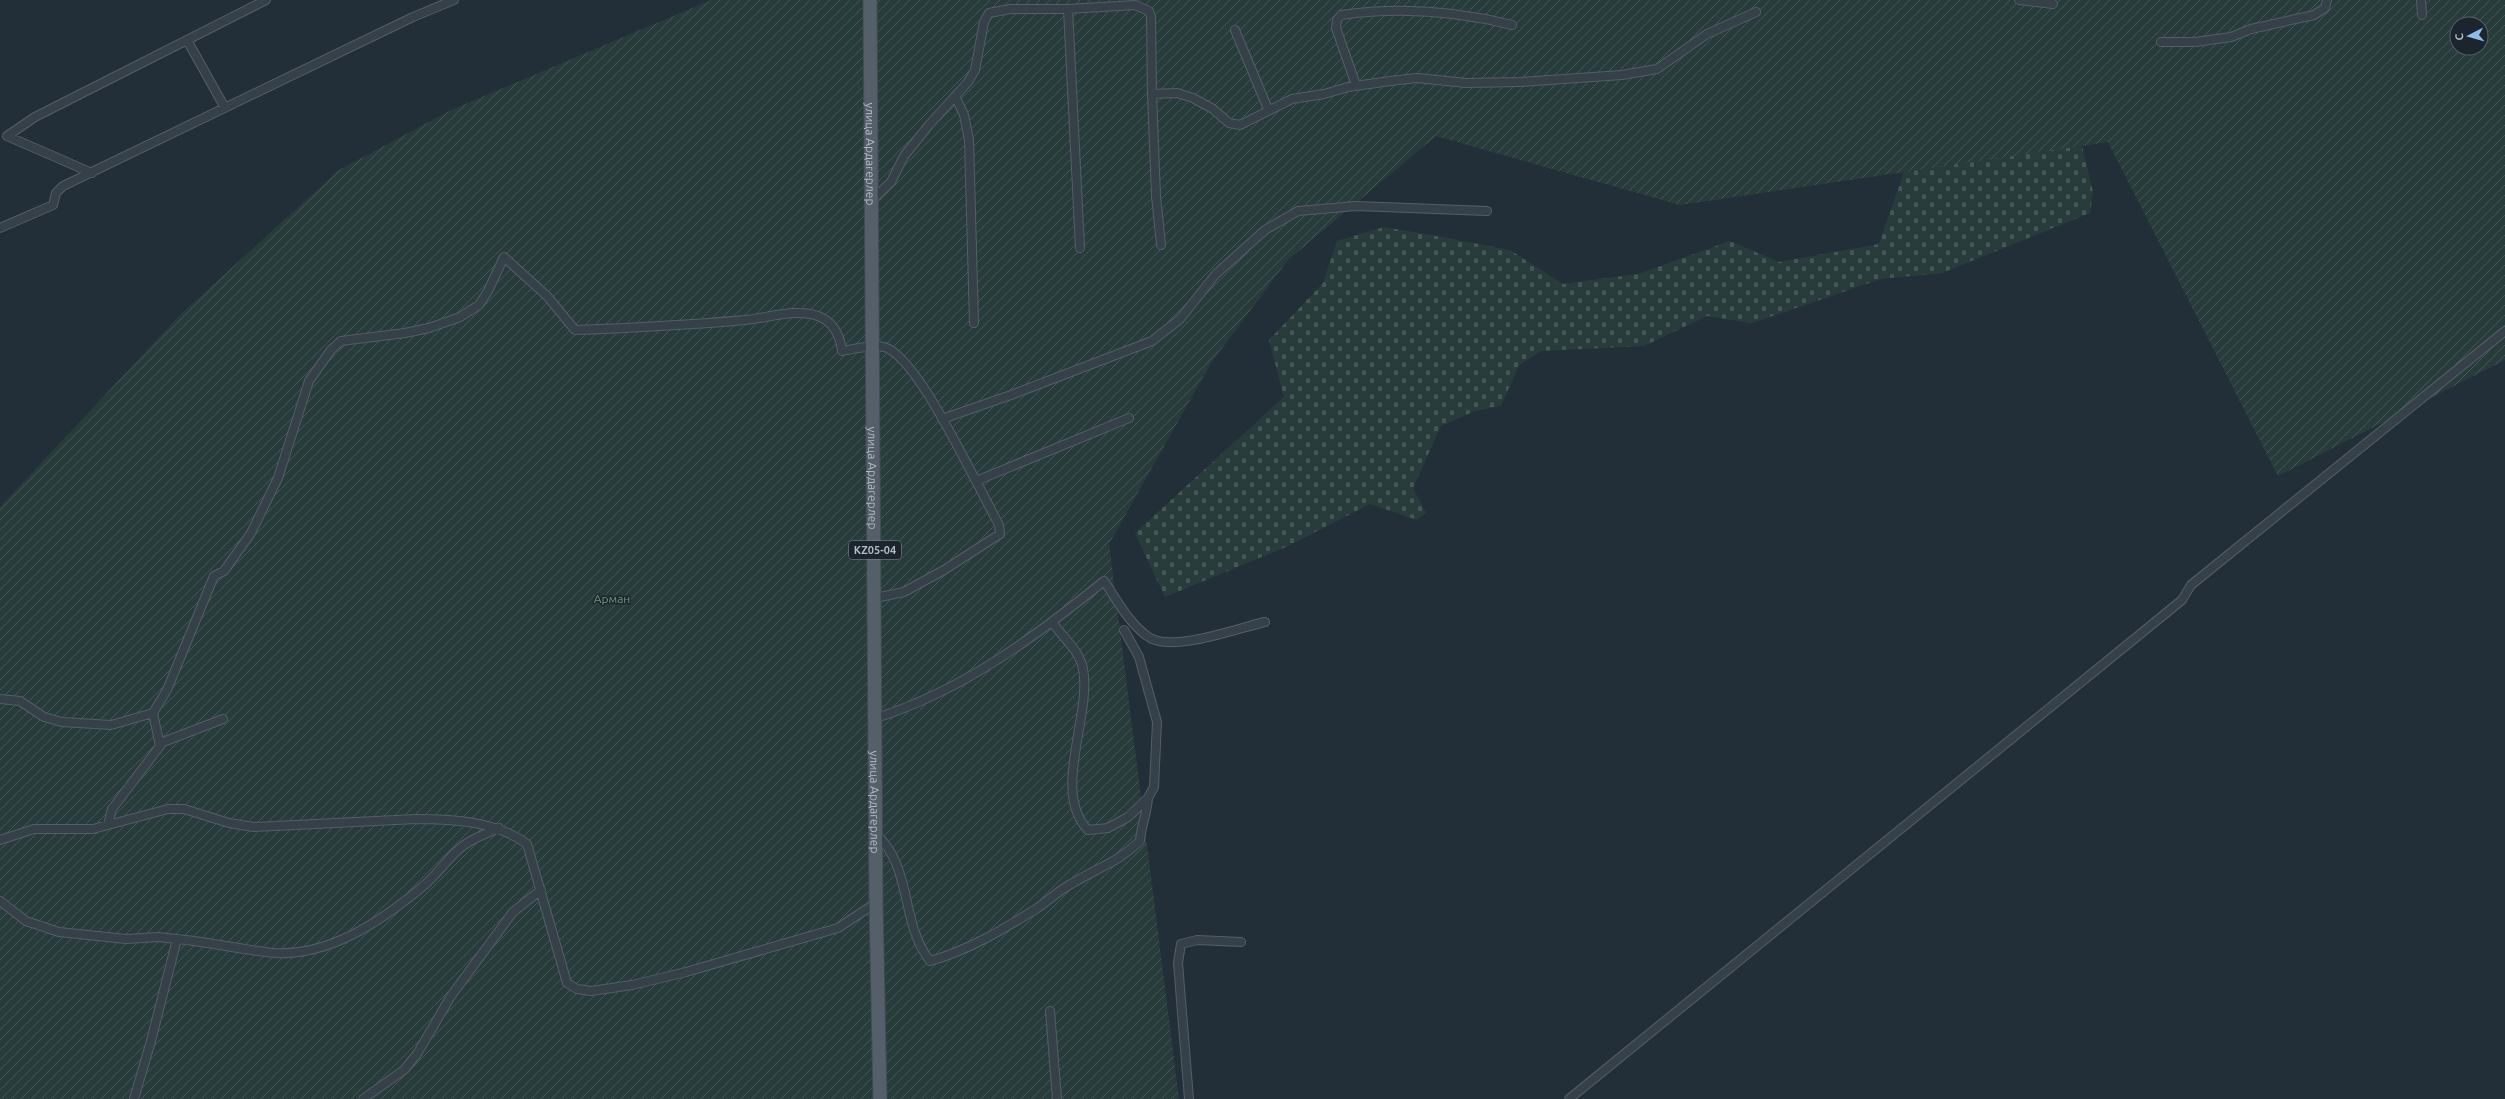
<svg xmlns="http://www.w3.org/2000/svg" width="2505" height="1099" font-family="Ubuntu,sans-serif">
<defs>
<pattern id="cemetery-stones" width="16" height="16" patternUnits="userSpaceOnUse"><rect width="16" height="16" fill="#283d3b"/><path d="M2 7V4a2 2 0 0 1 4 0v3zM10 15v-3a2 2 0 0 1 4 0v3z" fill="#455756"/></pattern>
<pattern id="garden-furrows" width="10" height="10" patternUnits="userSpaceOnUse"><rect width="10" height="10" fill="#283d3b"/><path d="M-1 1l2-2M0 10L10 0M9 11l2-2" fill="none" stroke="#455756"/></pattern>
</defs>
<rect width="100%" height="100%" fill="#232f38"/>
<path fill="url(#cemetery-stones)" d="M2080,138L2093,192L2090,213L1942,273L1881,279L1752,323L1707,316L1644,346L1541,351L1519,365L1501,406L1475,411L1441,426L1413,488L1426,513L1417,520L1370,504L1286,547L1165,597L1135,533L1284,397L1269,340L1323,283L1337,241L1384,227L1442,237L1510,250L1563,284L1638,274L1730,241L1779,262L1879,244L1912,149Z"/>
<path fill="url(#garden-furrows)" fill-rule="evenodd" d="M711,0H2505V360L2278,476L2108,142L1680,205L1436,136L1288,260L1211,363L1109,544L1179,1099H0V507L181,314L339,170L451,110ZM2457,24H2481V48H2457Z"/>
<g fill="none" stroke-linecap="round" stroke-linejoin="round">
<g stroke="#545e67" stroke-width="10">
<path id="minor" d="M2019,0L2053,4
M2421,0L2422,15
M1068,9L1135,5L1149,11L1151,17L1152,94
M1235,30L1268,109
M187,40L225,108
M2161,42H2195L2231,37L2251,29L2314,15L2325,8L2327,0
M1356,85L1336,28L1337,20L1341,15C1397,7 1457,11 1512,25
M955,96L964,115L969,140L974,323
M92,173L7,136L35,117L266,0
M872,200L891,182L904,156L929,125L968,82L975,70L984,22L989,13L1010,9H1068L1080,248
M0,228L53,205L56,193L63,186L413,17L454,0
M1161,245L1156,196L1152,94L1177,93L1193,98L1213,109L1229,123L1240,125L1292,99L1324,94L1348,87L1390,81L1417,78L1466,83L1520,82L1622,75L1657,69L1707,34L1756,12
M942,419L1011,395L1152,341L1180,319L1216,274L1265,230L1298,211L1356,206L1487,211
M875,598L904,592L944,570L1000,534L999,525L976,481
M1053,623C1063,638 1080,651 1083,669C1092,716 1051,792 1088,830L1108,828L1128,817L1148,798L1154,787L1157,722L1139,657L1124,630
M0,699L20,701L44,717L62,722L111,725L153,713L167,690L214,576L224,571L251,533L278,478L309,381L331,350L341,341L405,333L429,328L460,317L479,305L488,291L504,257L547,296L575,330C632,328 688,325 745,320C768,318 796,308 818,316C834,322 840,335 842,351C856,349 870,344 884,347C914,355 960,452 976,481L1129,418
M153,713L160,746
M876,718C962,691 1035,637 1104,581C1117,600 1128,622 1147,636C1169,654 1238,628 1265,622
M108,825L112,809L163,742L223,719
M876,834C913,868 900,923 930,961C969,950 1002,930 1036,909C1048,901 1058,891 1071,884C1097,868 1117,863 1140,841C1141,826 1147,814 1148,798
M0,840L34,829H93L168,809H184L229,823L254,827L416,819C453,819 496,821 527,844L567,983L577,989L591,991L632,985L686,972L838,928L876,903
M0,901L26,921L59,932L126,939L158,937L177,939L151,1041L134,1099
M177,939C210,942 242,950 275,953C330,956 381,921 421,888C435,877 444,863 457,851C468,840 485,834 499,828
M1050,1011L1057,1099
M363,1099L404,1070L417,1054L451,996L513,912L541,890
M1189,1099L1178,963L1181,944L1197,940L1241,942
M1569,1099L2182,600L2191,585L2505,331"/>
</g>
<g stroke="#434c55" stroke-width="15">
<g id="primary">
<path id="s1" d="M870,0L876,903L880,1099"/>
</g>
</g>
<use href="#minor" stroke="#364049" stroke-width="8"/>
<use href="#primary" stroke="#545f69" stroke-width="13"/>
</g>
<g text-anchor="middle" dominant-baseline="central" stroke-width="3" stroke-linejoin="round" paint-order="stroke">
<rect fill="#1c252e" stroke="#848e98" stroke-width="1" x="849" y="541" width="52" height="18" rx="3"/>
<g font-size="11" font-weight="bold" fill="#b1bbc5">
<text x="875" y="550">KZ05-04</text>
</g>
<g font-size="12" fill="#b1bbc5" stroke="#1c252e">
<text stroke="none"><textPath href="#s1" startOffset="154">улица Ардагерлер</textPath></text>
<text stroke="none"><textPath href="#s1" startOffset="478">улица Ардагерлер</textPath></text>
<text stroke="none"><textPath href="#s1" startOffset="802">улица Ардагерлер</textPath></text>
</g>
<g font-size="12" fill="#719976" stroke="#1c252e">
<text x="612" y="598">Арман</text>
</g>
</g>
<g transform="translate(2469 36) rotate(264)"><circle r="19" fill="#1c252e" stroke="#58616a"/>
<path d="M0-3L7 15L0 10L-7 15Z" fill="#8abef1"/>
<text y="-6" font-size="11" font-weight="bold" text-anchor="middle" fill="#b1bbc5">С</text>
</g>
</svg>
